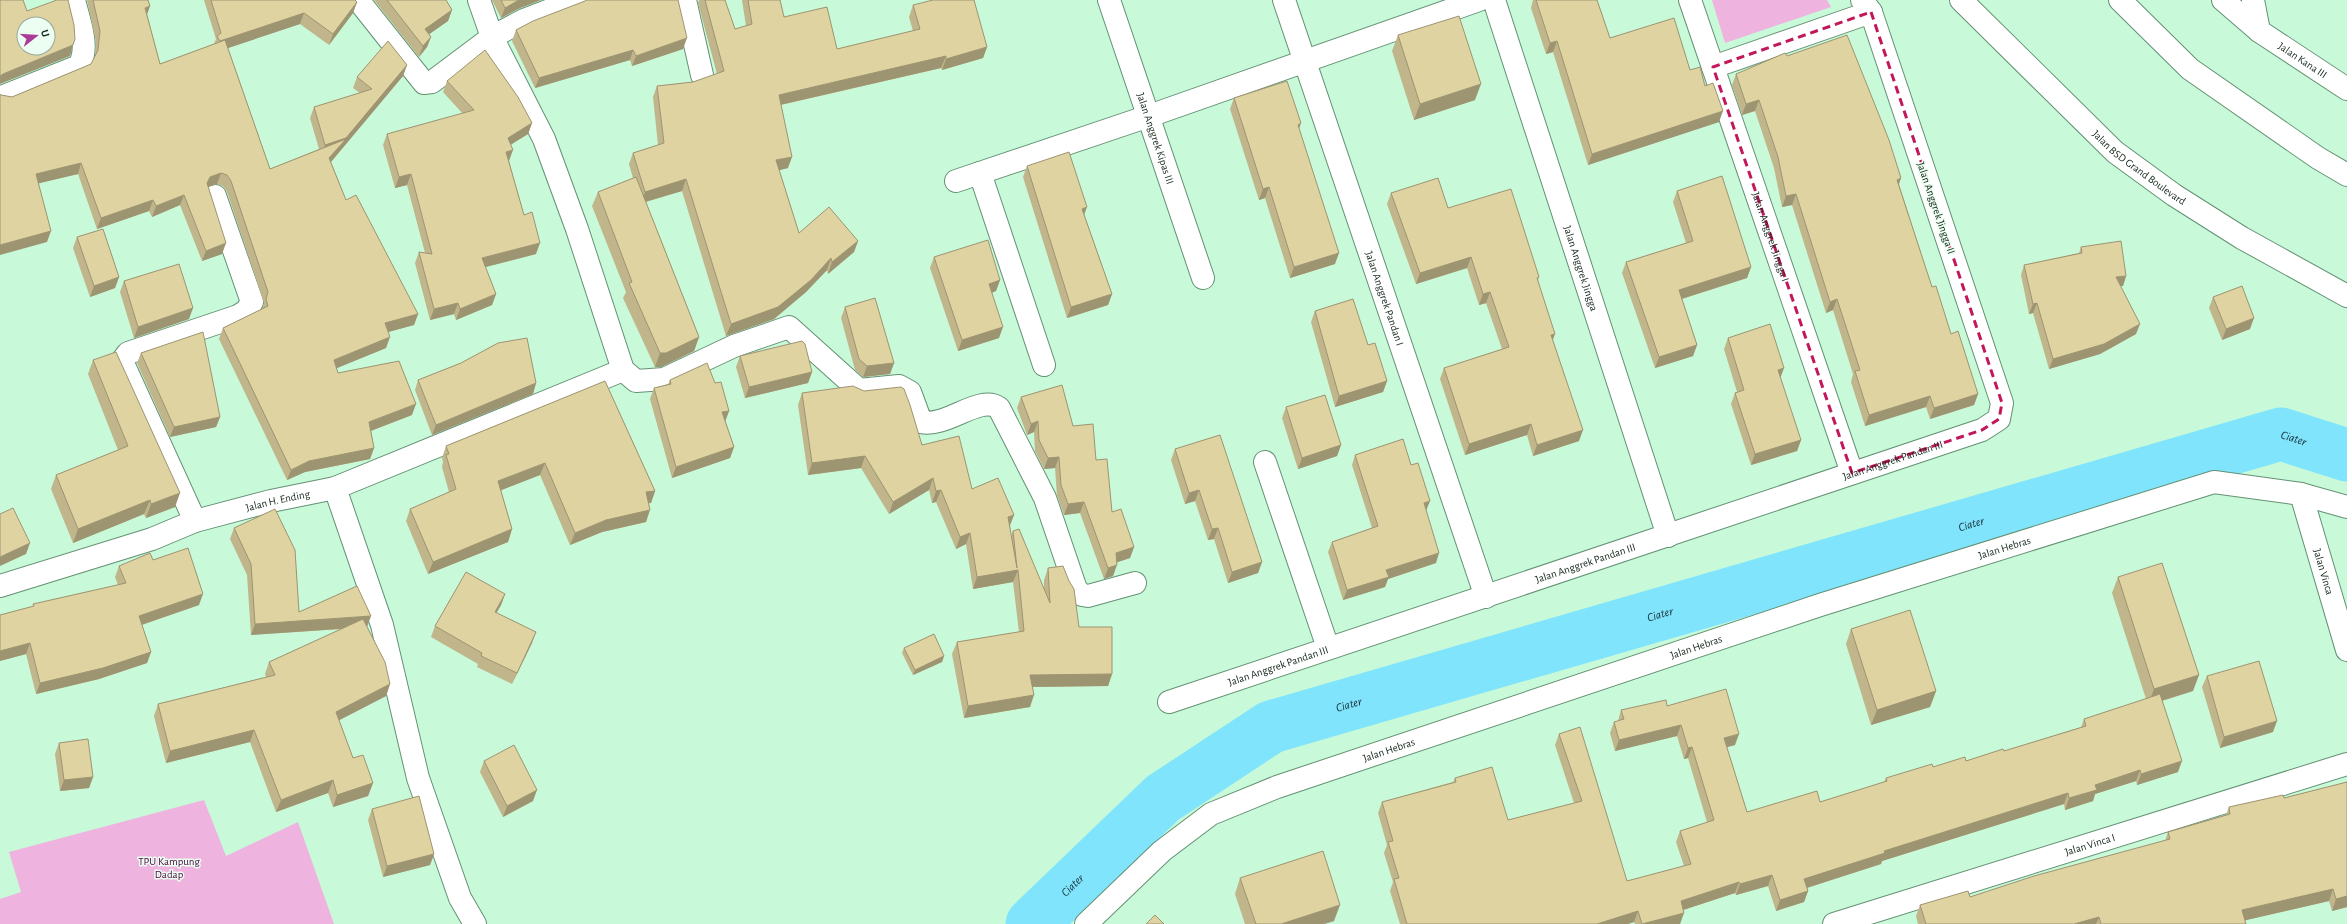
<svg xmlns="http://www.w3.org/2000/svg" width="2347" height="924" font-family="'Alegreya Sans',sans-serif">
<rect width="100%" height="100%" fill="#c8f9d8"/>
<path fill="#efb3e0" d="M1712,0H1827L1831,7L1725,43Z
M204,800L226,856L298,822L334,924H0V899L21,892L9,852Z"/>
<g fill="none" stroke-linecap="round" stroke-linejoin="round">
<path stroke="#81e4fd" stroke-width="53" id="s1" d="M1032,924L1163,798L1271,727L2281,434L2347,455"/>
<g stroke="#649174" stroke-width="24">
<g id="street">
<path d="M358,0L424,83L432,82L492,37L544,139L577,229L623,370L636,381L664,379L734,346L789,327L859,390L899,386L910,392L921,422C947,428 979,394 999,408L1045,498L1076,589L1082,595L1088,596L1135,583"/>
<path d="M479,0L492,37L524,20L576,0"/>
<path d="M685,0L702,75"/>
<path id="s2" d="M1109,0L1203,278"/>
<path id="s3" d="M1284,0L1486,597"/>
<path id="s4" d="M1494,0L1668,536"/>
<path id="s5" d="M1690,0L1852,473"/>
<path id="s6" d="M2223,0L2259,31L2347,89"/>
<path d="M2253,0L2259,31"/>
<path d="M1713,67L1871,12"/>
<path d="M4,96L79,66C90,47 79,21 74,0"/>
<path d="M980,173L1044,365"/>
<path d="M956,181L1149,116L1479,0"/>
<path d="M1265,462L1328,648"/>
<path d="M335,488L382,625L418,778L460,898L475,924"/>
<path id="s7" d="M2301,494L2347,650"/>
<path d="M195,521L122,361L128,353L238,316L246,311L252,302L215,196"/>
<path id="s8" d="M0,586L152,539L195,521L271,501L335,488L623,370"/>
<path id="s9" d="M1169,702L1982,430L1999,419L2002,403L1871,12L1862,0"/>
<path id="s10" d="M1086,924L1162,851L1211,814L1277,787L1820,605L2214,482L2301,494L2347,507"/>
<path id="s11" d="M1834,924L2347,764"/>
</g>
</g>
<g stroke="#649174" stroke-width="24">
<g id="primary">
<path id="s12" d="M1961,0L2115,152L2174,195L2242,238L2347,296"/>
<path d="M2120,0L2190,69L2318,158L2347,175"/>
</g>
</g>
<use href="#street" stroke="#fff" stroke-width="22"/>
<use href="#primary" stroke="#fff" stroke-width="22"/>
</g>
<path fill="#c1b58b" d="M87,0H148L150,6L147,14L160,64L214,44L216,39L204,0H355L357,2L353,13L329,45L300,24L228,48L270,169L319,149L310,118L314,107L360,93L353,88L357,77L407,65L403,76L331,162L346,200L418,314L414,325L388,332L386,348L336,368L338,373L412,415L371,431L374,448L370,459L305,472L287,480L219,339L223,328L262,309L264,303L227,192L223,186L217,184L208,187L222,254L202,261L180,205L152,217L149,211L97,229L78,174L38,183L47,242L1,95L12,97L91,64L95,58L96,42Z
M374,0H446L452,10L448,21L429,34L431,37L427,47L419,57Z
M492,0H541L520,8L501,18Z
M699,0H725L735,29L746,26L742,0H780L784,17L837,49L913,31L909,17L913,5L987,47L983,58L942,70L941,68L781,105L788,168L779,170L799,233L858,241L854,252L828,274L827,270L806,292L774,319L726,336L682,191L646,202L699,337L694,351L661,367H655L623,298L626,292L592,206L598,192L633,178L629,164L633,153L658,145L653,97L657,86L693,82L717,74L698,3Z
M1533,0H1597L1610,38L1690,70L1705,86L1719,122L1588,165L1553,52L1546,54L1531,8Z
M585,1L683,49L632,66L630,60L535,88L512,41L516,30Z
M1398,35L1475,100L1414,120L1392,51Z
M1787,56L1901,178L1899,184L1932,287L1951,334L1978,394L1974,405L1930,419L1926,407L1865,426L1851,382L1853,374L1833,310L1826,313L1792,205L1782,207L1774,168L1755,111L1742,115L1732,85L1736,74Z
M447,81L532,123L528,134L511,144L509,161L524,215L536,254L485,267L496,294L492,305L456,320L454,314L430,320L415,263L419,252L425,253L407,185L395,188L383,145L387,134L463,114L443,92Z
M1234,98L1301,123L1299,129L1335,264L1290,278L1265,198L1259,200L1230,109Z
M1027,166L1084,214L1112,294L1108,305L1067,318L1023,177Z
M1677,191L1751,267L1747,278L1682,299L1697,345L1693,356L1655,368L1622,273L1626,262L1686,243L1673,202Z
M1391,193L1448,208L1539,277L1538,281L1579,441L1533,456L1527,435L1465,455L1440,379L1444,368L1502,349L1486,303L1479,305L1467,268L1416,284L1387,204Z
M77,237L119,277L115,288L90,297L73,248Z
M2081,247L2126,276L2123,286H2120L2136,334L2100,354L2049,369L2033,313L2029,314L2021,275L2024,265L2079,253Z
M934,257L1000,280L996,291L992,293L999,338L958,351L930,268Z
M124,281L189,319L134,338L120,292Z
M2213,297L2250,329L2222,340L2209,308Z
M845,307L894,363L890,374L863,377L855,370L841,318Z
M1315,311L1368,345L1387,381L1383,392L1335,407L1311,322Z
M1728,338L1801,440L1797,451L1751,465L1731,404L1735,393L1737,392L1724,349Z
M141,353L220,417L216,427L170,437L137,363Z
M740,356L812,372L808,383L745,398L736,367Z
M93,360L175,507L146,518L144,514L73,543L51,489L56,475L118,450L88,374Z
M461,363L536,383L533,394L432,435L415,390L418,380Z
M670,380L715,383L729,411L725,420L734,447L730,458L672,478L650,399L654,388L668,384Z
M605,381L655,491L651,503H649L646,522L602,532L570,545L540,475L501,490L512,529L508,542L428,574L406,521L410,509L449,492L442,467L443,462L442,458L446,446Z
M802,393L922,445L972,489L1014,515L1010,526L1011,536L1013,531L1044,589V580L1048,568L1079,627L1112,674L1108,686L1033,687L1030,707L964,718L952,654L957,642L1019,632L1013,582L973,589L966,544L956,549L936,502L932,503L929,490L889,514L861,468L808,475L798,405Z
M1021,397L1073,426L1096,460L1112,512L1134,547L1130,558L1117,562L1113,576L1104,579L1080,513L1064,515L1057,496L1055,468L1044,469L1035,451L1034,432L1027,435L1017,408Z
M1286,407L1341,445L1337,456L1298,469L1282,418Z
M1175,449L1262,562L1258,573L1228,583L1214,539L1208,540L1195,501L1185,504L1171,460Z
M1355,455L1426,511L1436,563L1388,579L1385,587L1343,600L1328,552L1332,542L1372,528L1352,465Z
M234,528L299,612L367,627L390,684L386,696L339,720L353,758L373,783L368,796L333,807L328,793L276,812L250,742L166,763L154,716L158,704L266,677L265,674L269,662L342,629L251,635L247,575L230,539Z
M153,560L199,605L142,625L151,652L147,663L99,679L36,694L26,654L0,661V615L33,606V604L118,585L115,577L119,566Z
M2118,577L2193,691L2162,701L2178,772L2137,785L2136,781L2095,794L2093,801L2065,810L2064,804L1882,861L1881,864L1807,888L1808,891L1804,902L1776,911L1768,886L1736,895L1735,893L1683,910L1680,924H1635L1634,922L1628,924H1400L1390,891L1393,882L1384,853L1387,845L1378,813L1382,802L1453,782L1455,778L1508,820L1574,803L1555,745L1559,734L1627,881L1684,866L1676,842L1680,831L1707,822L1688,758L1684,759L1677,736L1615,751L1610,733L1614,722L1618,721L1621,710L1667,706L1735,745L1727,747L1747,812L1820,802L1884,782L1886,778L1933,767L1966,761L2004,751L2081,727L2084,719L2146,699L2112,593Z
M505,594L501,605L496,613L532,643L512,684L477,667L478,664L431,637L435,626Z
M1851,629L1936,691L1930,707L1871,725L1846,644Z
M904,648L944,656L942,662L913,675L902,653Z
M2207,676L2273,732L2220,748L2202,687Z
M59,743L93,777L89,788L60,791L55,754Z
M484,761L533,801L503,817L480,772Z
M2347,782V907L2332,911L2329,901L2245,920L2246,924H1918L1916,916L1920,905L1970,897L2165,841L2168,832L2226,815L2229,807L2284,798Z
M372,809L434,854L430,865L383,877L368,820Z
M1240,878L1334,921L1324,924H1245L1235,894Z"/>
<path fill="#9d9471" d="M519,0H541L520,8L501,18L505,8Z
M357,2L353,13L329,45L333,34Z
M150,6L146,17L145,8Z
M452,10L448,21L421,40L425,29Z
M304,13L300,24L216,52L220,41Z
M431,37L427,47L419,57L423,46Z
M687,38L683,49L632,66L636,56Z
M1557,41L1553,52L1546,54L1550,43Z
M73,45L70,56L0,84V76L3,74Z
M987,47L983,58L942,70L946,59Z
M633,50L630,60L535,88L539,78Z
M946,56L941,68L775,106L779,95Z
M407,65L403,76L325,169L321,156L325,145Z
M1481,84L1475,100L1414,120L1420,104Z
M1759,100L1755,111L1742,115L1746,104Z
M1723,111L1719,122L1588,165L1592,154Z
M532,123L528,134L504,149L508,138Z
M1301,123L1297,134L1298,125Z
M513,150L509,161L506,152Z
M792,157L788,168L772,172L776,160Z
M81,163L78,174L32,185L36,174Z
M221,173L217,184L206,188L207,183L210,177Z
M411,174L407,185L395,188L399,177Z
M1901,178L1897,189V180Z
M686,179L682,191L641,203L645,192Z
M1269,187L1265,198L1259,200L1263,189Z
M1796,194L1792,205L1782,207L1786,196Z
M184,195L180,205L152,217L156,206Z
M153,200L149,211L97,229L101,218Z
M1087,207L1083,218L1082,209Z
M51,231L47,242L0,255V245Z
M858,241L854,252L828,274L832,262Z
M226,243L222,254L202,261L206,251Z
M540,243L536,254L478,269L482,258Z
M1339,253L1335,264L1290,278L1294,267Z
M1471,257L1467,268L1416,284L1420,273Z
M831,258L827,270L806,292L774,319L726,336L731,324Z
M1751,267L1747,278L1675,301L1679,290Z
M2126,276L2123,286L2112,287L2116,277Z
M119,277L115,288L90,297L94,286Z
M1000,280L996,291L985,295L989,284Z
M1490,292L1486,303L1479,305L1483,294Z
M496,294L492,305L456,320L460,309Z
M1112,294L1108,305L1067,318L1071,307Z
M1837,299L1833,310L1826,313L1830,302Z
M458,303L454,314L430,320L434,309Z
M2037,303L2033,313L2029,314L2033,304Z
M193,308L189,319L134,338L138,327Z
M418,314L414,325L381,334L385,323Z
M2254,318L2250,329L2222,340L2226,329Z
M2140,324L2136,334L2100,354L2049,369L2053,359Z
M1003,327L999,338L958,351L962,340Z
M1555,334L1551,345V335Z
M390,337L386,348L330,371L334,360Z
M699,337L694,351L661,367H655L660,353Z
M1697,345L1693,356L1655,368L1659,357Z
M894,363L890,374L863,377L867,366Z
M1784,368L1780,379L1778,370Z
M812,372L808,383L745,398L749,387Z
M1387,381L1383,392L1335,407L1339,396Z
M536,383L533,394L432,435L436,425Z
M1978,394L1974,405L1930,419L1934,408Z
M1930,396L1926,407L1865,426L1869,415Z
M416,404L412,415L365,433L369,422Z
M729,411L725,422L722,412Z
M220,417L216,427L170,437L174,427Z
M1038,421L1034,432L1027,435L1031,424Z
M1531,424L1527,435L1465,455L1469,444Z
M1583,430L1579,441L1533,456L1537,445Z
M1801,440L1797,451L1751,465L1755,454Z
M1341,445L1337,456L1298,469L1302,458Z
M734,447L730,458L672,478L676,467Z
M374,448L370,459L305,472L287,480L291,470L309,461Z
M865,456L861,468L808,475L812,463Z
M1059,457L1055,468L1044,469L1048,458Z
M545,463L540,475L494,493L498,481Z
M933,478L929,490L889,514L893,502Z
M941,490L936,502L932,503L936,491Z
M1199,490L1195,501L1185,504L1189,493Z
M655,491L651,503L641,504L646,492Z
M180,493L175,507L146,518L151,504Z
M150,500L144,514L73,543L78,529Z
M1430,501L1426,511L1424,503Z
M1084,502L1080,513L1064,515L1068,504Z
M650,510L646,522L602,532L570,545L575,533L606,520Z
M1014,515L1009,527L1008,517Z
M1218,528L1214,539L1208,540L1212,529Z
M512,529L508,542L428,574L433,562Z
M970,533L966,544L956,549L960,537Z
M30,543L26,554L0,566V557Z
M1134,547L1130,558L1112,564L1116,553Z
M1439,553L1436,563L1388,579L1385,587L1343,600L1347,590L1386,570Z
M1262,562L1258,573L1228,583L1232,572Z
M1117,565L1113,576L1104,579L1108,568Z
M1018,570L1013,582L973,589L977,577Z
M203,594L199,605L135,627L139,616Z
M505,594L501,605L491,623L495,612Z
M371,616L367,627L251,635L255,624Z
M536,632L532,643L512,684L517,673Z
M30,643L26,654L0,661V651Z
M151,652L147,663L99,679L36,694L40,683Z
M944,656L942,662L913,675L915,670Z
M1112,674L1108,686L1026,687L1030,675Z
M2199,675L2193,691L2148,705L2154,689Z
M390,684L386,696L332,724L336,712Z
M1936,691L1930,707L1871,725L1877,710Z
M1034,695L1030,707L964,718L968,706Z
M2277,721L2273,732L2220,748L2224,737Z
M1681,725L1677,736L1615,751L1619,740Z
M254,730L250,742L166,763L170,751Z
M1739,734L1735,745L1720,749L1724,738Z
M1692,747L1688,758L1684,759L1688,748Z
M2182,761L2178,772L2137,785L2141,774Z
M2140,770L2136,781L2095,794L2093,801L2065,810L2069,798L2095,785Z
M93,777L89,788L60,791L64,780Z
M333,780L328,793L276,812L281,800Z
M373,783L368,796L333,807L337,795Z
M537,790L533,801L503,817L507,806Z
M2068,793L2064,804L1882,861L1881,864L1800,890L1804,879L1884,851Z
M434,854L430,865L383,877L387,866Z
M1772,875L1768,886L1736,895L1740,884Z
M1739,882L1735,893L1677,912L1681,901Z
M2333,889L2329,901L2238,922L2242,910Z
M1808,891L1804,902L1776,911L1780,900Z
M2347,896V907L2332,911L2336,899Z
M1340,905L1334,921L1324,924H1281Z
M1638,911L1634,922L1628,924H1597Z
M1684,913L1680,924H1642Z
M2099,917L2096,924H2074Z"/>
<path fill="#e0d3a2" stroke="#9d9471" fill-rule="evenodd" d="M0,0H23L27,11L57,0H68L74,25L75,39L73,45L3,74L0,76ZM24,24H48V48H24Z
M93,0H148L150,6L145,8L160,64L225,40L270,169L346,139L329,158L346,200L356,195L418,314L385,323L390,337L334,360L338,373L399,361L416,404L369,422L374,448L309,461L291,470L223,328L268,306L266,299L268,292L231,181L227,175L221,173L210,177L207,183L226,243L206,251L184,195L156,206L153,200L101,218L81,163L36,174L51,231L0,245V94L1,95L12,97L91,64L98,50L100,31Z
M211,0H355L357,2L333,34L304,13L220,41L217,36L221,33Z
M387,0H446L452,10L425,29L431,37L423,46Z
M501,0H519L505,8Z
M586,0H678L687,38L636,56L633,50L539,78L516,30L533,21L585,1Z
M705,0H725L735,29L752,24L748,0H780L784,17L827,7L837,49L920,29L913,5L933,0H974L987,47L946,59V56L779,95L792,157L776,160L799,233L829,207L858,241L832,262L831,258L811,280L778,307L731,324L686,179L645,192L633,153L664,143L657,86L693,82L724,71Z
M1536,0H1597L1610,38L1674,18L1690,70L1700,67L1705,86L1713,83L1723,111L1592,154L1557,41L1550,43Z
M1459,16L1481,84L1420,104L1398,35Z
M1847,35L1889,140L1901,178L1897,180L1932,287L1936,286L1951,334L1958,331L1978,394L1934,408L1930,396L1869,415L1855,371L1860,370L1837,299L1830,302L1796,194L1786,196L1778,157L1759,100L1746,104L1736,74L1785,53L1787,56Z
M388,41L407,65L346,138L325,145L314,107L372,89L357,77Z
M485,50L518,97L532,123L508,138L513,150L506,152L524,215L532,212L540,243L482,258L496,294L460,309L458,303L434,309L419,252L432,254L411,174L399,177L387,134L474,110L447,81Z
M1287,81L1301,123L1298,125L1339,253L1294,267L1269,187L1263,189L1234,98Z
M1069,152L1087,207L1082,209L1112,294L1071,307L1027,166Z
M1722,176L1751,267L1679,290L1697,345L1659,357L1626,262L1693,241L1677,191Z
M636,177L699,337L666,353H660L629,283L632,282L598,192Z
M1438,178L1448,208L1511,189L1539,277L1537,278L1555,334L1551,335L1583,430L1537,445L1531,424L1469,444L1444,368L1509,347L1490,292L1483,294L1471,257L1420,273L1391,193Z
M103,229L119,277L94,286L77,237Z
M988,240L1000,280L989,284L1003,327L962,340L934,257Z
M2121,241L2126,276L2116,277L2140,324L2104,344L2053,359L2037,303L2033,304L2024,265L2082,253L2081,247Z
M179,264L193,308L138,327L124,281Z
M2242,286L2254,318L2226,329L2213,297Z
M875,298L894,363L867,366L859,359L845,307Z
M1353,299L1368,345L1375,343L1387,381L1339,396L1315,311Z
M1770,324L1784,368L1778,370L1801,440L1755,454L1735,393L1744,390L1728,338Z
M203,332L220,417L174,427L141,353Z
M527,338L536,383L436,425L418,380L461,363L498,343Z
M802,341L805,344L812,372L749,387L740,356Z
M116,352L180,493L151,504L150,500L78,529L56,475L128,446L93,360Z
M707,363L715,383L721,382L729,411L722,412L734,447L676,467L654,388L671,384L670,380Z
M605,381L655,491L646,492L650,510L606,520L575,533L545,463L498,481L512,529L433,562L410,509L456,489L446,455L449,454L446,446Z
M1062,385L1073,426L1093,424L1096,460L1107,459L1112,512L1121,509L1134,547L1116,553L1117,565L1108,568L1084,502L1068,504L1061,485L1059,457L1048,458L1039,440L1038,421L1031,424L1021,397Z
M853,386L864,391L901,387L904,389L910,405L922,445L959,436L972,489L998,478L1014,515L1008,517L1017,568L1013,531L1019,529L1050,603L1048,568L1063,566L1069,581L1074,589L1079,627H1112V674L1030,675L1034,695L968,706L957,642L1024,631L1018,570L977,577L970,533L960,537L941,490L936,491L933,478L893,502L865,456L812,463L802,393Z
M1325,395L1341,445L1302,458L1286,407Z
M1220,435L1262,562L1232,572L1218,528L1212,529L1199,490L1189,493L1175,449Z
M1403,439L1411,465L1418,463L1430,501L1424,503L1439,553L1386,570L1389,577L1347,590L1332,542L1378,526L1355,455Z
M13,508L30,543L0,557V514Z
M275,509L295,550L299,612L357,586L371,616L255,624L251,564L234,528Z
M188,548L203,594L139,616L151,652L103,668L40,683L30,643L0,651V615L34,606L33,604L126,583L119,566L150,553L153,560Z
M2162,563L2199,675L2154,689L2118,577Z
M466,572L505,594L495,612L536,632L517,673L481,656L482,653L435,626Z
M1910,610L1936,691L1877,710L1851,629Z
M363,619L385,662L390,684L336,712L353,758L363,755L373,783L337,795L333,780L281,800L254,730L170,751L158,704L275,675L269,662Z
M934,634L944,656L915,670L904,648Z
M2259,661L2277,721L2224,737L2207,676Z
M1726,689L1739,734L1724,738L1747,812L1817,791L1820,802L1887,781L1886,778L1932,764L1933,767L1965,757L1966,761L2003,749L2004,751L2086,726L2084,719L2160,694L2182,761L2141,774L2140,770L2095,785L2097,790L2069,798L2068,793L1884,851L1885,853L1804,879L1808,891L1780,900L1772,875L1740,884L1739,882L1681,901L1684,913L1642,924L1638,911L1597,924H1407L1394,879L1399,878L1388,842L1393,841L1382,802L1456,782L1455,778L1492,767L1508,820L1582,801L1559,734L1580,727L1627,881L1691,864L1680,831L1714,820L1692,747L1688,748L1681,725L1619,740L1614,722L1624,719L1621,710L1666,700L1667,706Z
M88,739L93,777L64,780L59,743Z
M514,745L537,790L507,806L484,761Z
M2347,782V896L2336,899L2333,889L2242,910L2246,924H2101L2099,917L2074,924H1926L1920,905L1968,891L1970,897L2034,876L2170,839L2168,832L2230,814L2229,807L2283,795L2284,798Z
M419,796L434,854L387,866L372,809Z
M1323,851L1340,905L1281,924H1256L1240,878Z
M1155,915L1164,924H1146Z"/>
<path fill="none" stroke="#c2185b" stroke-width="3" stroke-dasharray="8 5" stroke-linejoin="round" d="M1871,12L2002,403L1999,419L1982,430L1852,473L1713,67Z"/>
<g text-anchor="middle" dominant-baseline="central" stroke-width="3" stroke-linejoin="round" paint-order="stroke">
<g font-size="11" fill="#16281c" stroke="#ebfef1">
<text stroke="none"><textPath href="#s6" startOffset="100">Jalan Kana III</textPath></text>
<text stroke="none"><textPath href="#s2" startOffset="146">Jalan Anggrek Kipas III</textPath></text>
<text stroke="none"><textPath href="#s12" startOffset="245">Jalan BSD Grand Boulevard</textPath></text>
<text transform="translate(1936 208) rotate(71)">Jalan Anggrek Jingga II</text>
<text stroke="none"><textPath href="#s5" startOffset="250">Jalan Anggrek Jingga I</textPath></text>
<text stroke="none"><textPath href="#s4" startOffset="282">Jalan Anggrek Jingga</textPath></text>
<text stroke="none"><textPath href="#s3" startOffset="315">Jalan Anggrek Pandan I</textPath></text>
<text stroke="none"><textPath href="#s9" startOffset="763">Jalan Anggrek Pandan III</textPath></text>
<text stroke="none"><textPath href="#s8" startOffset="291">Jalan H. Ending</textPath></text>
<text stroke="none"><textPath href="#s10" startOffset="1004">Jalan Hebras</textPath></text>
<text stroke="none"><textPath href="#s9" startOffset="439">Jalan Anggrek Pandan III</textPath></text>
<text stroke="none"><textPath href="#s7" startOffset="81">Jalan Vinca</textPath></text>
<text stroke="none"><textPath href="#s10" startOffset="680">Jalan Hebras</textPath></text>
<text stroke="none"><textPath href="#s9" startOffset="115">Jalan Anggrek Pandan III</textPath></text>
<text stroke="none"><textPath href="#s10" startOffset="356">Jalan Hebras</textPath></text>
<text stroke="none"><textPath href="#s11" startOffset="268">Jalan Vinca I</textPath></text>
</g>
<g font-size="11" fill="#500745" stroke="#ebfef1">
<text x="169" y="861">TPU Kampung<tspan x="169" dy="13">Dadap</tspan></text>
</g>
<g font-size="12" font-style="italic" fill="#172e33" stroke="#ebfef1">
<text stroke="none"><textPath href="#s1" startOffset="1376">Ciater</textPath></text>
<text stroke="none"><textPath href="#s1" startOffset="1040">Ciater</textPath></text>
<text stroke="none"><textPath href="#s1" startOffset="716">Ciater</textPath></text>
<text stroke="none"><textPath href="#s1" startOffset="392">Ciater</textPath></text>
<text stroke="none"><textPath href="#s1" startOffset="56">Ciater</textPath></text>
</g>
</g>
<g transform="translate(36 36) rotate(73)"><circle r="19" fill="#ebfef1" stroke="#96a89c"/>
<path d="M0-3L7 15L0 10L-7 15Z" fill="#ab3b97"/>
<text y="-6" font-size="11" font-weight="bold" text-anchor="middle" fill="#16281c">U</text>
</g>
</svg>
